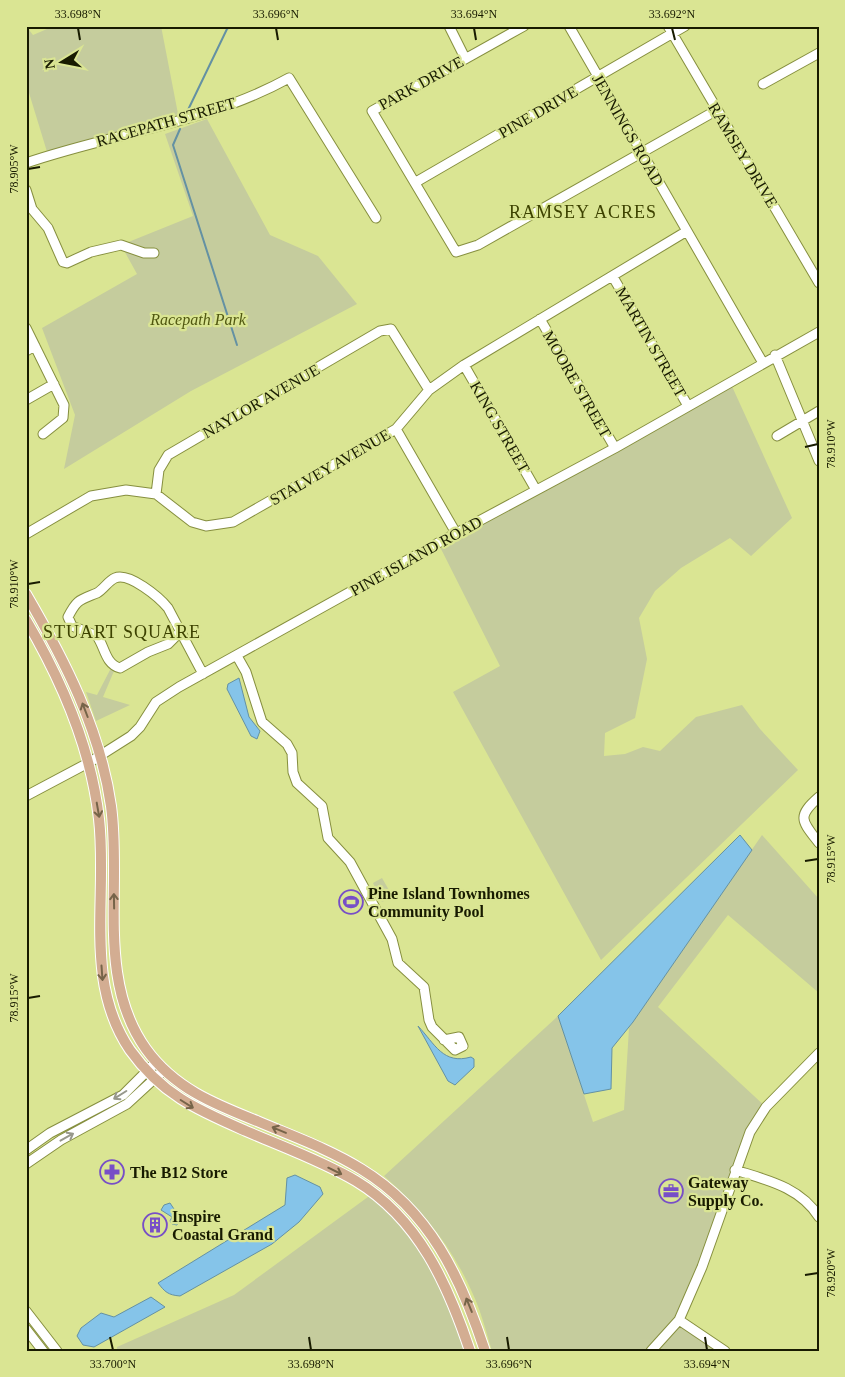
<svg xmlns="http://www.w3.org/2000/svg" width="845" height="1377" font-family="'Times New Roman',serif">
<rect width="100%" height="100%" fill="#dae593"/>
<path fill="#c5cc9d" d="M26,26L33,35L54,26H161L179,119L48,155L26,83Z
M207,119L270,235L318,256L357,304L191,391L64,469L75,415L42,328L137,274L121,245L193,216L165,134Z
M730,382L792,518L751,556L730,538L681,568L655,591L639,618L647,659L635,718L605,733L604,756L625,754L643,747L660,751L696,717L742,705L760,729L798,770L601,960L453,692L500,666L438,543Z
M110,670L114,671L103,697L130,705L96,721L86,692L97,695Z
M762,835L819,899V993L728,915L658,1007L766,1107L750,1132L679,1320L724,1351H492C486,1331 481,1311 472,1292C452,1247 421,1208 384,1176L558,1016L593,1122L624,1110L629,1028Z
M382,878L393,897L382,902L373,883Z
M372,1194L397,1214L435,1265L470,1351H117V1347L234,1295Z"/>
<path fill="#85c4e9" stroke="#6491a3" d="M239,678L249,717L260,731L257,739L251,736L227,689L228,684Z
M740,835L752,850L633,1022L612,1048L611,1089L584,1094L558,1016Z
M418,1026C435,1044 443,1065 471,1057L474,1059V1067L455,1085L448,1081Z
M295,1175L320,1187L323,1194L299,1222L272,1244L180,1296C168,1295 165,1292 158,1283L285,1205L287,1178Z
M170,1203L180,1218L177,1225L172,1224L170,1221L172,1217L161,1210L164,1205Z
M151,1297L165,1307L94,1347L83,1345L77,1336L81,1328L101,1313L114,1317Z"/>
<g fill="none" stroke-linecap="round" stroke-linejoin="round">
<path stroke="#6491a3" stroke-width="2" d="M187,112L227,29L231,26
M180,129L173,145L237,345"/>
<g stroke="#868f3f" stroke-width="11">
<path id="minor" d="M449,26L465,58
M524,26L372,111L456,252L478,245L717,110
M569,26L763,363
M668,26L819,283
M763,84L819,53
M26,163C113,133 208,123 289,78L376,218
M416,182L685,26
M26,190L32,209L48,228L63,262L67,263L91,252L121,245L144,253H154
M613,277L688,406
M540,319L615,448
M26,328L64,405L63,418L43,434
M26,351L35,346
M775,355L819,461
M464,365L536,490
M26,400L54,384
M396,429L456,533
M777,436L819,411
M156,494L159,470L168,455L380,331L391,329L429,390
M26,534L91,496L126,490L156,494L192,522L206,526L233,522L396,429L429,390L464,365L687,231
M180,632L168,644L148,652L120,668C105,664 105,647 97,636L72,626L68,617C77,599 80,600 97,593C104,589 108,581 115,578C129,572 159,597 168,608L203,674
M237,656L246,672L262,722L287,744L292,753L293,772L297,783L322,806L328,838L350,862L392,939L398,963L424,987L429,1020L432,1027L455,1050L463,1046L459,1037L444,1040
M26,796L90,762L131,736L140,727L156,702L179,687L438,543L615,448L819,332
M819,797C796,817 802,821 819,843
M26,1150L50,1133L123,1095L156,1062
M26,1164L61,1140L127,1104L164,1070
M735,1170C767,1180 800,1187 819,1217
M26,1311L57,1351
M679,1320L725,1351
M26,1329L43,1351
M651,1351L679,1320L702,1267L750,1132L766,1107L819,1053"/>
</g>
<g stroke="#fff" stroke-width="12">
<path id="major" d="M26,594C65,661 100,729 111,806C122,887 96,979 146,1049C174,1088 214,1104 257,1121C292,1136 329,1149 361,1169C430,1211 461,1278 485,1351
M26,620C62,681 91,748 99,819C108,897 83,981 130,1050C162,1095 198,1110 246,1131C283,1147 322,1161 356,1181C419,1219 448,1285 470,1351"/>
</g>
<use href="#minor" stroke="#fff" stroke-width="9"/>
<use href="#major" stroke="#d3ad92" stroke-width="10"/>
</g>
<defs><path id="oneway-shaft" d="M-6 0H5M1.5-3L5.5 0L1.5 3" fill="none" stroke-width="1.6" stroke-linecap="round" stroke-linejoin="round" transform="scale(1.25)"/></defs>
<g stroke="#766449">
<use href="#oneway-shaft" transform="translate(85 710) rotate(-111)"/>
<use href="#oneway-shaft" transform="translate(98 810) rotate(80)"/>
<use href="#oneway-shaft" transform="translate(114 901) rotate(-91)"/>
<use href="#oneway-shaft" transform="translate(102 973) rotate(86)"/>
<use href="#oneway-shaft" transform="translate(187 1104) rotate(32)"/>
<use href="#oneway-shaft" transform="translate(279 1130) rotate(-157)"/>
<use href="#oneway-shaft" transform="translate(335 1171) rotate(26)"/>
<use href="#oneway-shaft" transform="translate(469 1305) rotate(-112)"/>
</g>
<g stroke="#97988c">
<use href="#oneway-shaft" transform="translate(120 1095) rotate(148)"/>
<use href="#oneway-shaft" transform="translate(67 1137) rotate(-29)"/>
</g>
<path fill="none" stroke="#181b00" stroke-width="2" d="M78,28L80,40M276,28L278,40M474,28L476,40M672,28L675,40M28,169L40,167M805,447L818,444M28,584L40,582M805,861L818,859M28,998L40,996M805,1275L818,1273M110,1337L113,1350M309,1337L311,1350M507,1337L509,1350M705,1337L707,1350"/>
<defs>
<g id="stadium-ring" transform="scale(1.25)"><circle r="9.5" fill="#dae593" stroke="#774ec7" stroke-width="1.5"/><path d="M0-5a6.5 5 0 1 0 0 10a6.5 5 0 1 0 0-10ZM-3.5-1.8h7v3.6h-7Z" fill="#774ec7"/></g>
<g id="pharmacy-ring" transform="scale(1.25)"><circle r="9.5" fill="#dae593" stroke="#774ec7" stroke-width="1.5"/><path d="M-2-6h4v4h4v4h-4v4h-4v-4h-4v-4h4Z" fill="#774ec7"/></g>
<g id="office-ring" transform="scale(1.25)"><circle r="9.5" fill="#dae593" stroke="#774ec7" stroke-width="1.5"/><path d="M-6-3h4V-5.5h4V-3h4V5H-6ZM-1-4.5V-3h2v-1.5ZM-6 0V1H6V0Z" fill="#774ec7"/></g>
<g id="building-ring" transform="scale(1.25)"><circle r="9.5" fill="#dae593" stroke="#774ec7" stroke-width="1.5"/><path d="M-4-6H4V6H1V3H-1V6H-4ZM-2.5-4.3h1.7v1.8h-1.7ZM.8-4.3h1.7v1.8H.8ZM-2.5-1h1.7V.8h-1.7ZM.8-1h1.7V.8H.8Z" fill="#774ec7"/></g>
</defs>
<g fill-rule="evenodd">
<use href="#stadium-ring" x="351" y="902"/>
<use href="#pharmacy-ring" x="112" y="1172"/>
<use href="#office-ring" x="671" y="1191"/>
<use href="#building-ring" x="155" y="1225"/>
</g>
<g text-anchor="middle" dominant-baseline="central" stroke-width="4.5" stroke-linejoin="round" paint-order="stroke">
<g font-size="16" fill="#181b00" stroke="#dae593">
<text transform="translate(421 83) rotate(-29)">PARK DRIVE</text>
<text transform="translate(538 112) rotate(-30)">PINE DRIVE</text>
<text transform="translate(166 122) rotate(-16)">RACEPATH STREET</text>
<text transform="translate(628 130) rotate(60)">JENNINGS ROAD</text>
<text transform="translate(743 155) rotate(59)">RAMSEY DRIVE</text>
<text transform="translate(651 342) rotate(60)">MARTIN STREET</text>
<text transform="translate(577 384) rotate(60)">MOORE STREET</text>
<text transform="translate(261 401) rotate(-30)">NAYLOR AVENUE</text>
<text transform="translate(500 427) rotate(60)">KING STREET</text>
<text transform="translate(330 467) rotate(-30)">STALVEY AVENUE</text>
<text transform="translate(416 556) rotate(-29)">PINE ISLAND ROAD</text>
</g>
<g font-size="16" font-style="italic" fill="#505710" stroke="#dae593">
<text x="198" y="319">Racepath Park</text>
</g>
<g font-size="16" font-weight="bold" fill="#181b00" stroke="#dae593" text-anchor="start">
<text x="368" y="893">Pine Island Townhomes<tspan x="368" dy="18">Community Pool</tspan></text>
<text x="130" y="1172">The B12 Store</text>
<text x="688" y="1182">Gateway<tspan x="688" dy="18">Supply Co.</tspan></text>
<text x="172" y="1216">Inspire<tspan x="172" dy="18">Coastal Grand</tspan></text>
</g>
<g font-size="18" letter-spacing="1" fill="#3d4200" stroke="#dae593">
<text x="583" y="212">RAMSEY ACRES</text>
<text x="122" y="632">STUART SQUARE</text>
</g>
</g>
<rect width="845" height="1377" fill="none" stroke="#dae593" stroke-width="55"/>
<g transform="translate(62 62) rotate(260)" stroke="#dae593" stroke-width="4" paint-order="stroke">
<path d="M0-4L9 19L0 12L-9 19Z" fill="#181b00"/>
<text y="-8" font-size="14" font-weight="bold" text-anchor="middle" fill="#181b00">N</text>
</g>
<rect x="28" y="28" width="790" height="1322" fill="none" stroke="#181b00" stroke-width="2"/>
<g font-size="12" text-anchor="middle" fill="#181b00">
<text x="78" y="18">33.698°N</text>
<text x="276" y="18">33.696°N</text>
<text x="474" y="18">33.694°N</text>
<text x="672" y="18">33.692°N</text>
<text transform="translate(14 169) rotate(-90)" y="4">78.905°W</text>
<text transform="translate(831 444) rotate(-90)" y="4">78.910°W</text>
<text transform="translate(14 584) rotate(-90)" y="4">78.910°W</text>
<text transform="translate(831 859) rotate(-90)" y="4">78.915°W</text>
<text transform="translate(14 998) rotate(-90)" y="4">78.915°W</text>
<text transform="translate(831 1273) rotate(-90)" y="4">78.920°W</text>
<text x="113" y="1368">33.700°N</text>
<text x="311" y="1368">33.698°N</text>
<text x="509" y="1368">33.696°N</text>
<text x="707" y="1368">33.694°N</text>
</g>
</svg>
